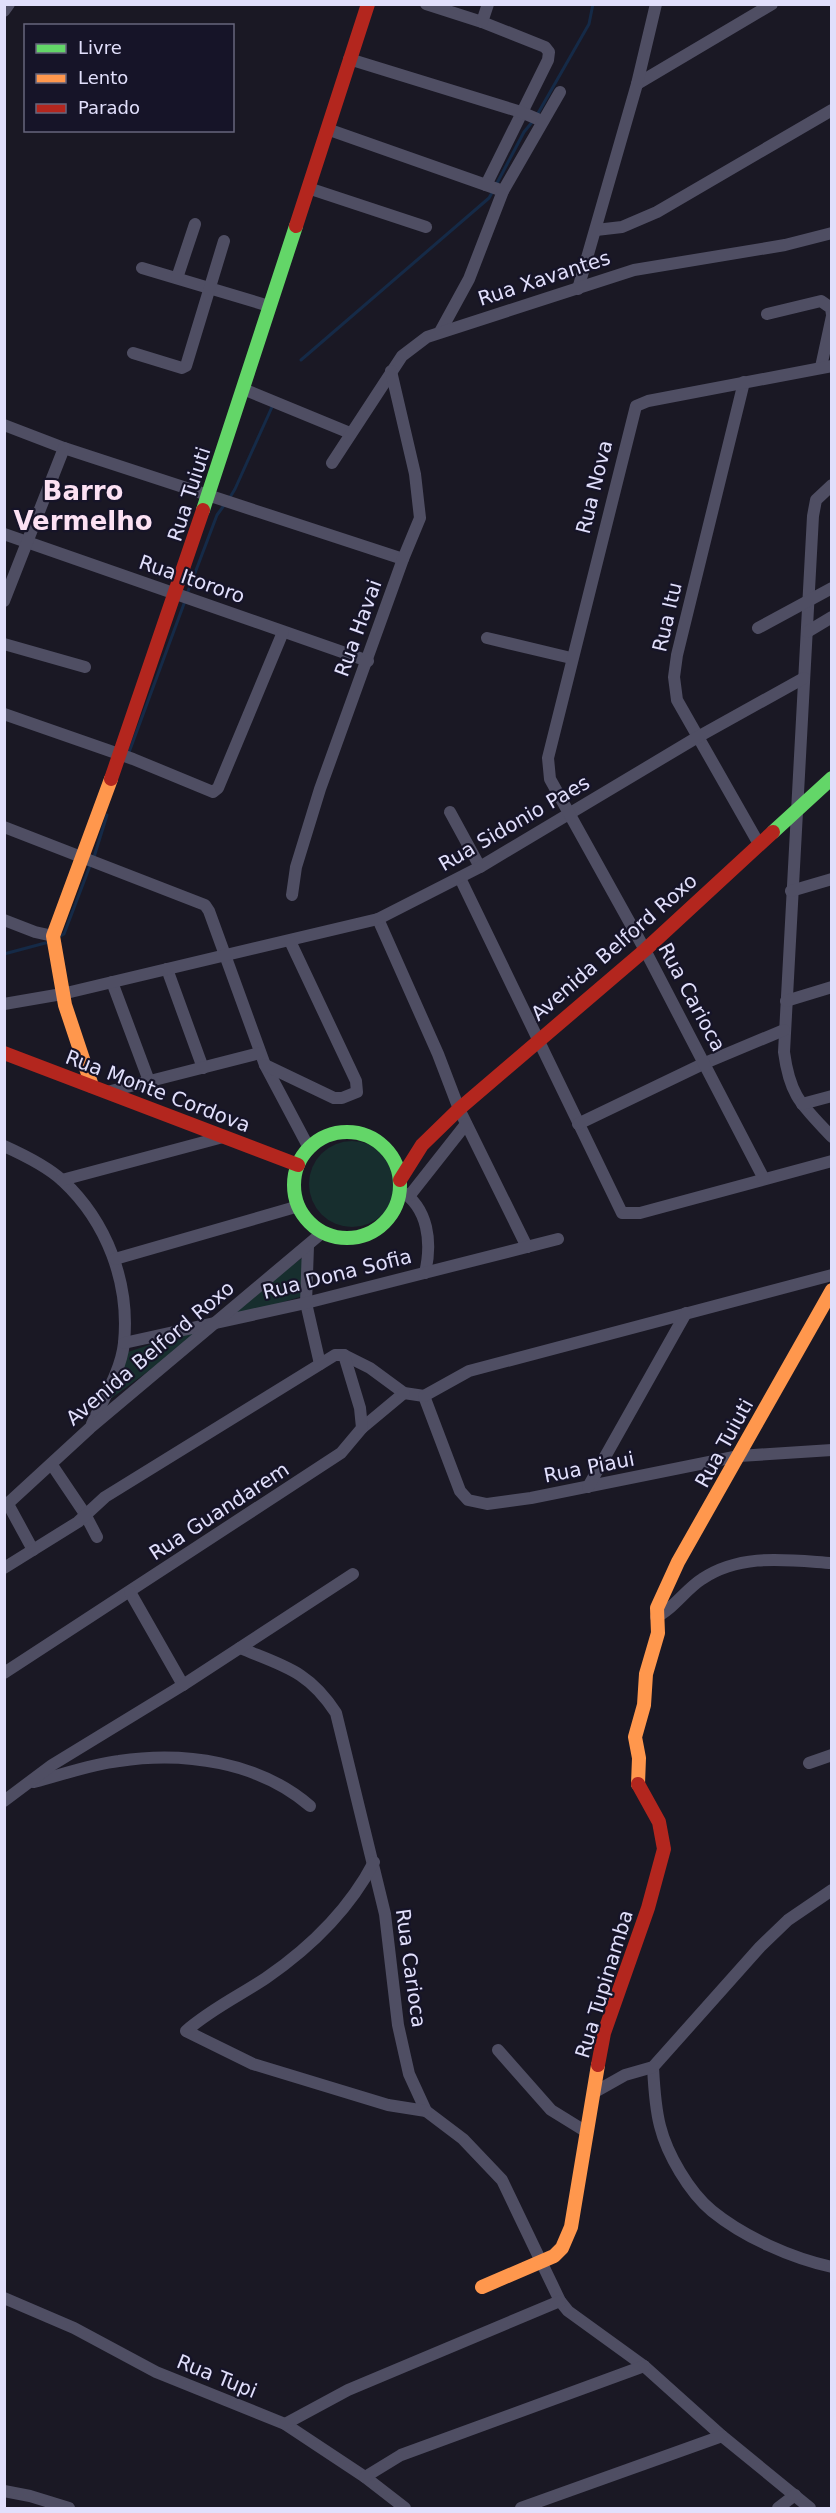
<svg xmlns="http://www.w3.org/2000/svg" width="836" height="2513" font-family="'DejaVu Sans',sans-serif">
  <rect width="100%" height="100%" fill="#1a1824"/>
  <g fill="#172e2e">
    <circle cx="352" cy="1184" r="43"/>
    <polygon points="302,1258 303,1296 214,1323 105,1403 128,1352 214,1323"/>
  </g>
  <g fill="none" stroke-linecap="round" stroke-linejoin="round">
    <g stroke="#152a47" stroke-width="3">
      <polyline points="537,115 589,24 593,4"/>
      <polyline points="496,185 524,132 533,121"/>
      <polyline points="301,360 489,198 493,191"/>
      <polyline points="229,499 235,489 272,407"/>
      <polyline points="187,594 217,515 225,504"/>
      <polyline points="128,755 185,601"/>
      <polyline points="94,857 107,815"/>
      <polyline points="60,936 64,934 91,863"/>
      <polyline points="4,954 49,942"/>
    </g>
    <g stroke="#4f4e63" stroke-width="12">
      <polyline points="426,4 482,22 545,47 549,52 548,60 486,185"/>
      <polyline points="4,11 9,4"/>
      <polyline points="482,22 488,4"/>
      <polyline points="349,59 521,112 542,121"/>
      <polyline points="637,84 772,4"/>
      <polyline points="327,129 503,191"/>
      <polyline points="308,188 426,227"/>
      <polyline points="596,230 622,227 657,212 832,110"/>
      <polyline points="142,268 269,306"/>
      <polyline points="177,278 195,224"/>
      <polyline points="578,289 637,84 656,4"/>
      <polyline points="767,314 821,301 831,308 832,315"/>
      <polyline points="440,332 469,279 503,191 560,92"/>
      <polyline points="133,353 182,368 186,366 224,241"/>
      <polyline points="821,367 832,316"/>
      <polyline points="744,382 677,655 674,677 677,700 759,844"/>
      <polyline points="243,389 350,433"/>
      <polyline points="4,425 64,448 403,559"/>
      <polyline points="332,463 402,356 427,337 634,270 785,245 832,233"/>
      <path d="M832,485l-16,15 -3,16 -29,536c6,45 18,53 48,85"/>
      <polyline points="4,534 176,594"/>
      <polyline points="179,595 368,661"/>
      <polyline points="4,601 64,448"/>
      <polyline points="758,628 832,588"/>
      <polyline points="807,632 832,617"/>
      <polyline points="487,638 571,658"/>
      <polyline points="4,644 85,667"/>
      <polyline points="4,714 133,759 213,792 218,788 283,632"/>
      <polyline points="450,812 480,867"/>
      <polyline points="4,827 205,905 209,911 265,1065 309,1148"/>
      <polyline points="460,878 622,1213 640,1213 832,1161"/>
      <polyline points="791,891 832,879"/>
      <polyline points="292,895 296,867 320,789 403,559 420,518 415,474 391,371"/>
      <polyline points="378,919 438,1054 459,1109 527,1247"/>
      <polyline points="4,920 35,932 53,936"/>
      <polyline points="167,969 203,1068"/>
      <polyline points="112,982 149,1081"/>
      <polyline points="786,1001 832,987"/>
      <polyline points="4,1004 62,994 378,919 480,867 696,738 804,678"/>
      <polyline points="265,1065 334,1098 342,1098 357,1092 356,1081 290,941"/>
      <polyline points="107,1092 260,1053"/>
      <polyline points="802,1104 832,1096"/>
      <polyline points="578,1124 705,1063 784,1030"/>
      <path d="M4,1146c20,9 43,20 59,35 44,41 67,102 61,162 -3,28 -21,56 -32,81"/>
      <polyline points="764,1179 645,950 550,779 548,758 636,406 648,401 832,366"/>
      <polyline points="62,1180 223,1137"/>
      <path d="M400,1190c29,18 32,53 25,83"/>
      <polyline points="410,1195 466,1124"/>
      <polyline points="308,1246 306,1303 320,1364"/>
      <polyline points="115,1259 299,1206"/>
      <polyline points="124,1343 306,1303 558,1239"/>
      <polyline points="344,1355 370,1368 404,1393 424,1396 460,1491 468,1500 487,1504 531,1498 739,1456 832,1450"/>
      <polyline points="424,1396 469,1371 832,1275"/>
      <polyline points="362,1428 404,1393"/>
      <polyline points="52,1465 85,1514 97,1537"/>
      <polyline points="588,1487 686,1313"/>
      <polyline points="8,1504 33,1550"/>
      <polyline points="4,1507 90,1428 323,1232"/>
      <polyline points="4,1568 78,1522 105,1497 335,1355 344,1355 360,1408 362,1428 341,1453 4,1673"/>
      <polyline points="130,1592 183,1685"/>
      <path d="M656,1617c15,-6 30,-28 46,-38 39,-26 84,-19 130,-16"/>
      <path d="M240,1648c44,18 69,23 96,65l49,201 13,111 11,49 17,37 37,28 39,41 58,121 8,10 76,55 78,70 88,72"/>
      <polyline points="809,1763 832,1755"/>
      <path d="M34,1782c28,-7 57,-18 85,-21 66,-10 140,1 191,45"/>
      <polyline points="4,1801 52,1765 183,1685 353,1574"/>
      <path d="M374,1862c-25,48 -63,85 -108,116 -27,18 -55,31 -80,53l67,33 135,41 38,6"/>
      <polyline points="498,2050 551,2110 585,2131"/>
      <path d="M653,2067c1,19 2,40 7,59 7,28 29,66 52,85 32,26 79,47 120,56"/>
      <polyline points="593,2093 625,2075 653,2067 760,1947 788,1920 832,1890"/>
      <polyline points="4,2298 74,2328 156,2372 285,2424 365,2477 405,2508"/>
      <polyline points="285,2424 348,2390 560,2301"/>
      <polyline points="365,2477 401,2455 644,2366"/>
      <polyline points="4,2491 30,2496 69,2508"/>
      <polyline points="521,2508 722,2436"/>
      <polyline points="778,2508 795,2495"/>
    </g>
    <g stroke="#63d668" stroke-width="14">
      <polyline points="203,510 296,226"/>
      <polyline points="773,832 832,778"/>
      <circle cx="347" cy="1185" r="53"/>
    </g>
    <g stroke="#ff974d" stroke-width="14">
      <polyline points="92,1086 65,1005 53,936 111,779"/>
      <polyline points="638,1784 639,1758 635,1737 644,1705 646,1674 658,1633 657,1608 678,1562 832,1290"/>
      <polyline points="482,2287 554,2256 562,2248 571,2227 598,2065"/>
    </g>
    <g stroke="#b3261e" stroke-width="14">
      <polyline points="296,226 368,4"/>
      <polyline points="111,779 203,510"/>
      <polyline points="4,1053 298,1165"/>
      <polyline points="400,1180 422,1145 459,1109 645,950 773,832"/>
      <polyline points="598,2065 604,2033 648,1908 664,1849 659,1822 638,1784"/>
    </g>
  </g>
  <g text-anchor="middle" stroke-width="4.5" stroke-linejoin="round" paint-order="stroke">
    <g font-size="20" fill="#e1dffb" stroke="#161428">
      <text transform="translate(544 278) rotate(-18)" y="7">Rua Xavantes</text>
      <text transform="translate(594 487) rotate(-76)" y="7">Rua Nova</text>
      <text transform="translate(189 494) rotate(-72)" y="7">Rua Tuiuti</text>
      <text transform="translate(192 579) rotate(19)" y="7">Rua Itororo</text>
      <text transform="translate(667 617) rotate(-77)" y="7">Rua Itu</text>
      <text transform="translate(358 628) rotate(-70)" y="7">Rua Havai</text>
      <text transform="translate(514 823) rotate(-30)" y="7">Rua Sidonio Paes</text>
      <text transform="translate(614 947) rotate(-41)" y="7">Avenida Belford Roxo</text>
      <text transform="translate(692 997) rotate(62)" y="7">Rua Carioca</text>
      <text transform="translate(158 1091) rotate(21)" y="7">Rua Monte Cordova</text>
      <text transform="translate(337 1274) rotate(-14)" y="7">Rua Dona Sofia</text>
      <text transform="translate(150 1353) rotate(-40)" y="7">Avenida Belford Roxo</text>
      <text transform="translate(724 1443) rotate(-61)" y="7">Rua Tuiuti</text>
      <text transform="translate(589 1467) rotate(-11)" y="7">Rua Piaui</text>
      <text transform="translate(219 1511) rotate(-33)" y="7">Rua Guandarem</text>
      <text transform="translate(411 1968) rotate(82)" y="7">Rua Carioca</text>
      <text transform="translate(604 1984) rotate(-73)" y="7">Rua Tupinamba</text>
      <text transform="translate(217 2376) rotate(22)" y="7">Rua Tupi</text>
    </g>
    <g font-size="26" font-weight="bold" fill="#fce1f3" stroke="#161428">
      <text x="83" y="500">Barro<tspan x="83" dy="30">Vermelho</tspan></text>
    </g>
  </g>
  <rect width="836" height="2513" fill="none" stroke="#e1dffb" stroke-width="12"/>
  <rect x="24" y="24" width="210" height="108" fill="#161428" stroke="#67657c" stroke-width="1.5"/>
  <rect x="36" y="44" width="30" height="9" fill="#63d668" stroke="#67657c" stroke-width="1.5"/>
  <text x="78" y="54" font-size="18" fill="#e1dffb">Livre</text>
  <rect x="36" y="74" width="30" height="9" fill="#ff974d" stroke="#67657c" stroke-width="1.5"/>
  <text x="78" y="84" font-size="18" fill="#e1dffb">Lento</text>
  <rect x="36" y="104" width="30" height="9" fill="#b3261e" stroke="#67657c" stroke-width="1.5"/>
  <text x="78" y="114" font-size="18" fill="#e1dffb">Parado</text>
</svg>
